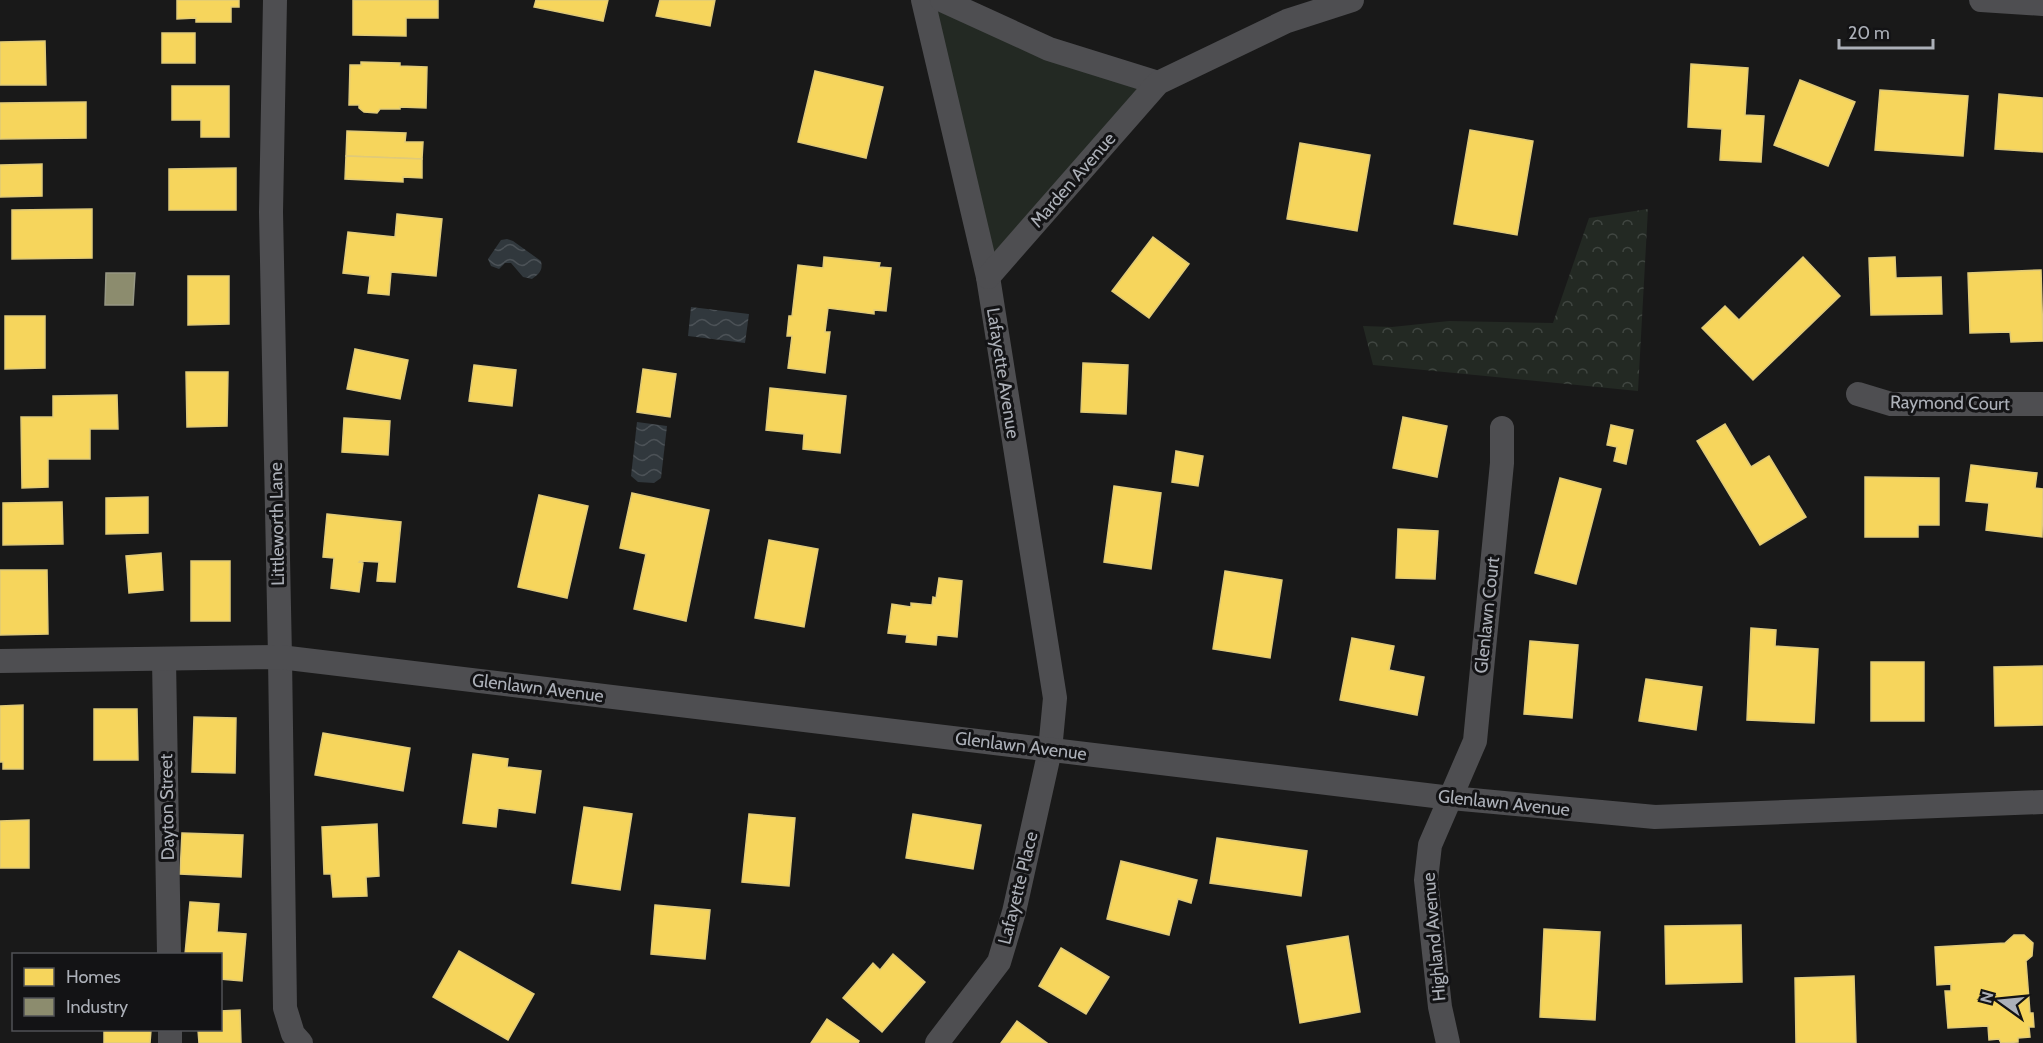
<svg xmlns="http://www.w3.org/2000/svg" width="2043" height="1043" font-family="Cabin,sans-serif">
  <defs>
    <pattern id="forest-crowns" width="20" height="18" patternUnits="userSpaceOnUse" patternTransform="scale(1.5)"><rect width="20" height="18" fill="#232923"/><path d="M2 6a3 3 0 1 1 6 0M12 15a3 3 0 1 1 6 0" fill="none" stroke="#404641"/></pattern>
    <pattern id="water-waves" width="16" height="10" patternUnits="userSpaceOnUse" patternTransform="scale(1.5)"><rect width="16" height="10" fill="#31383d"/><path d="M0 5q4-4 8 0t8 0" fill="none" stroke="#4c5257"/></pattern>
  </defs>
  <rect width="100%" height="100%" fill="#191919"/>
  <polygon fill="url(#forest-crowns)" points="1648,209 1638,391 1373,365 1363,326 1392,327 1449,321 1553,323 1589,218"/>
  <polygon fill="#232923" points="923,0 1158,83 988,277"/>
  <g fill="url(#water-waves)">
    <path d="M507,239l6,2 28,20c2,9 -1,12 -9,18l-9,-2 -12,-14h-6l-6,6 -8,-3 -3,-7 13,-19z"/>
    <polygon points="691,307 749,314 745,343 688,336"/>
    <polygon points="637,422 667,426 661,478 654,483 638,482 631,476"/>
  </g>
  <g fill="#f6d55c" stroke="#e0ca78" stroke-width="1.5">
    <polygon points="177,0 239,0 239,7 231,7 231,22 196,22 196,18 177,19"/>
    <polygon points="353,0 438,0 438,18 406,18 406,36 353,35"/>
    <polygon points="536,0 608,0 603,21 534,7"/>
    <polygon points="660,0 715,0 710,26 656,16"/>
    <rect x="162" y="33" width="33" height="30"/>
    <polygon points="45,41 46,85 0,85 0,42"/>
    <polygon points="361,62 400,63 400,66 427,67 426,108 400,107 400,109 380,109 377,113 364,112 359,108 359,105 349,105 350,65 361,65"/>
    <polygon points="1691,64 1748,68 1745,115 1764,116 1761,162 1720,160 1722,129 1688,127"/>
    <polygon points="815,71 883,87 866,158 798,142"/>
    <polygon points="1800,80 1855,102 1828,166 1774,145"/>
    <polygon points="172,86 229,86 229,137 201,137 201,120 172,120"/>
    <polygon points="1880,90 1968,96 1963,156 1875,150"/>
    <polygon points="1999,94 2043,98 2043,152 1995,149"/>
    <polygon points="86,102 86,138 0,139 0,103"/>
    <polygon points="1470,130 1533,141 1517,235 1454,224"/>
    <polygon points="347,131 406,133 405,142 423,142 422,159 346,156"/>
    <polygon points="1300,143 1370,155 1357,231 1287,219"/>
    <polygon points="346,156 422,159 422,178 403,177 403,182 345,179"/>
    <polygon points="42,164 42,196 0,197 0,165"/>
    <polygon points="236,168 236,210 169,210 169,169"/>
    <polygon points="92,209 92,258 12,259 12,210"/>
    <polygon points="397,214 442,219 436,276 391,272 389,295 368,293 370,276 343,273 348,232 395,237"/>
    <polygon points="1153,237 1189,264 1149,318 1112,291"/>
    <polygon points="824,257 880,263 879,267 891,268 886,311 874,310 874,314 828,308 825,332 830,332 825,373 788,368 792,336 787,336 789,316 792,316 798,265 823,268"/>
    <polygon points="1803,257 1840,296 1753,380 1702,328 1725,306 1739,320"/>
    <polygon points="1895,257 1896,278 1941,277 1942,314 1871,315 1869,258"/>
    <polygon points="2041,270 2043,341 2011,342 2010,332 1970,333 1968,273"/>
    <polygon points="188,276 229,276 229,324 188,325"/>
    <polygon points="5,316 45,316 45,368 5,369"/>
    <polygon points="355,349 408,360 400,399 347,389"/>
    <polygon points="1083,363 1128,365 1126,414 1081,412"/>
    <polygon points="474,365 516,370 512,406 469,401"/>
    <polygon points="643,369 676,374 670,417 637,412"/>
    <polygon points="186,372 228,372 227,426 187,427"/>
    <polygon points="770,388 846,396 840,453 803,449 804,434 766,430"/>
    <polygon points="117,395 118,429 90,429 90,459 48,459 48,487 22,488 21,417 53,417 53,396"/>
    <polygon points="1403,417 1447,426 1437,477 1393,468"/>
    <polygon points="344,418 390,421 388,455 342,452"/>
    <polygon points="1725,424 1751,467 1769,456 1806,517 1760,545 1697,441"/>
    <polygon points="1611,425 1633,430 1626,464 1614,461 1617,447 1607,445"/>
    <polygon points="1176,451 1203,456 1198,486 1172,482"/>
    <polygon points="1971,465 2037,473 2035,488 2043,489 2042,537 1986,530 1989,503 1966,501"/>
    <polygon points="1865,477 1939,478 1939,525 1918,525 1918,537 1865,537"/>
    <polygon points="1560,478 1601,489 1576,584 1535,573"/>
    <polygon points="1114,486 1161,493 1151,569 1104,562"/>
    <polygon points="632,493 709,510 686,621 634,609 646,554 620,548"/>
    <polygon points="539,495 588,506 567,598 518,587"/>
    <polygon points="148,497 148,533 106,534 106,498"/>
    <polygon points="62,502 63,544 3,545 3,503"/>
    <polygon points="327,514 401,522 395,582 377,581 379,562 360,561 359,562 363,563 359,592 331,588 334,558 323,557"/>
    <polygon points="1398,529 1438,531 1435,579 1396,578"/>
    <polygon points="769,540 818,549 804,627 755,618"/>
    <polygon points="161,553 163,590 129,593 126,556"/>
    <rect x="191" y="561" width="39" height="60"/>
    <polygon points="0,570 47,570 48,634 0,635"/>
    <polygon points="1225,571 1282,580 1270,658 1213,649"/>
    <polygon points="939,578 962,581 957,637 937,635 936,645 906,642 907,635 888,633 892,604 911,607 911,603 932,605 933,597 936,598"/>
    <polygon points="1751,628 1776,630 1775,646 1818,649 1814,723 1747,720"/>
    <polygon points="1352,638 1394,646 1389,670 1424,677 1417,715 1340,700"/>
    <polygon points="1530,641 1578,645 1572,718 1524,714"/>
    <rect x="1871" y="662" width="53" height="59"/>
    <polygon points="2043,666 2043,725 1995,726 1994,667"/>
    <polygon points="1646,679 1702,687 1696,730 1639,721"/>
    <polygon points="23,705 23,769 3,769 3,762 0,762 0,706"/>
    <polygon points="94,709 137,709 138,760 94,760"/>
    <polygon points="194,717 236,718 235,773 192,772"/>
    <polygon points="323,733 410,748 403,791 315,775"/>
    <polygon points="473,754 508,759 507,767 541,771 535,813 498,808 496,827 463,823"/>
    <polygon points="584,807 632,814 620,890 572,883"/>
    <polygon points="749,814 795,818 789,886 742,882"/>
    <polygon points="913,814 981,825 973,869 906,858"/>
    <polygon points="29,820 29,868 0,868 0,821"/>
    <polygon points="377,824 379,876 366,877 367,896 333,897 331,874 324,874 322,827"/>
    <polygon points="182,833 243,835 241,877 180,874"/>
    <polygon points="1217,838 1307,851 1301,896 1210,883"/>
    <polygon points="1121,861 1197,880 1191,903 1178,899 1169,935 1107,919"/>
    <polygon points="190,902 219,904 217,932 246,934 242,981 220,979 220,954 185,954"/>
    <polygon points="655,905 710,910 705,959 651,954"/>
    <polygon points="1741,925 1742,982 1666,984 1665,926"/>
    <polygon points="1544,929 1600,932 1595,1020 1540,1017"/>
    <polygon points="2014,935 2024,935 2033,943 2032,956 2026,961 2030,1013 2033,1013 2034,1027 2029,1027 2030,1037 2018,1038 2018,1042 2001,1043 1999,1039 1989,1040 1988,1026 1948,1028 1945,991 1951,991 1951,984 1937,985 1935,947 2005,943"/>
    <polygon points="1348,936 1360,1012 1300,1023 1287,946"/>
    <polygon points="1061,948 1109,977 1086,1014 1039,986"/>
    <polygon points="459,951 534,994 508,1040 433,997"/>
    <polygon points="893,954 925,982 882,1032 843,998 873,963 880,970"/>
    <polygon points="1854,976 1856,1043 1796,1043 1795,978"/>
    <polygon points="240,1010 241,1043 199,1043 198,1030 220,1030 220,1011"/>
    <polygon points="827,1019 859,1041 858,1043 811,1043"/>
    <polygon points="1017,1021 1047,1043 1001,1043"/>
    <polygon points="104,1030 151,1030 150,1043 104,1043"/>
  </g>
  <polygon fill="#8c8c6e" stroke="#969784" stroke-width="1.5" points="106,273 135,273 133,305 105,305"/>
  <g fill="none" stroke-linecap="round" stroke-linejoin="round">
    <g stroke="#4e4e51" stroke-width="24">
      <polyline points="275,0 271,212 280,657 285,1008 293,1034 301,1043"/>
      <polyline points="923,0 988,277 1055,698 1050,750 1014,912 999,962 937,1043"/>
      <polyline points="942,0 1049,49 1158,83"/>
      <polyline points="1981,0 2043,4"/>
      <polyline points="988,277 1158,83 1287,21 1352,0"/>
      <polyline points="1858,394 1891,404 2043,404"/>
      <polyline points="164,659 169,954"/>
      <polyline points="0,661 280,657 1451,798 1655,817 2043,802"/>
      <polyline points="170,1043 170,1030"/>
      <polyline points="1448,1043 1440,1007 1426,880 1430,845 1475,741 1502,463 1502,428"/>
    </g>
  </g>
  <g text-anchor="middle" stroke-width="6" stroke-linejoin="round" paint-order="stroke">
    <g font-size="18" fill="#acb0b8" stroke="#131315">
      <text transform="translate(1073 180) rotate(-49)" y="6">Marden Avenue</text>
      <text transform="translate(1003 373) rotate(81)" y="6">Lafayette Avenue</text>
      <text transform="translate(1950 403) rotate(1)" y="6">Raymond Court</text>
      <text transform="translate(277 524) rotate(-91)" y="6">Littleworth Lane</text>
      <text transform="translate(1487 615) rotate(-84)" y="6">Glenlawn Court</text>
      <text transform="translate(538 688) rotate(7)" y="6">Glenlawn Avenue</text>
      <text transform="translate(1021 746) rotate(7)" y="6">Glenlawn Avenue</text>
      <text transform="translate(1504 803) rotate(6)" y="6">Glenlawn Avenue</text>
      <text transform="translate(167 807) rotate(-91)" y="6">Dayton Street</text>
      <text transform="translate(1018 888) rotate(-76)" y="6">Lafayette Place</text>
      <text transform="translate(1434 937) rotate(-95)" y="6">Highland Avenue</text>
    </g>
  </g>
  <rect x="12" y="953" width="210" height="78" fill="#131315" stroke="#505256" stroke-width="1.5"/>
  <rect x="24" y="968" width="30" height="18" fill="#f6d55c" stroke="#505256" stroke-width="1.5"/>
  <text x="66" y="983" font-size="18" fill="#acb0b8">Homes</text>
  <rect x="24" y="998" width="30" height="18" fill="#8c8c6e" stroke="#505256" stroke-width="1.5"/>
  <text x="66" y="1013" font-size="18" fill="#acb0b8">Industry</text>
  <g transform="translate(2001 1001) rotate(285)" stroke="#131315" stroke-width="4.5" paint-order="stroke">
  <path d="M0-4.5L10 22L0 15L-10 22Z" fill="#acb0b8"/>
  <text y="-9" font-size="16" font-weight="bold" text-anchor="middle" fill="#acb0b8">N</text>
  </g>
  <path d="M1839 39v9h94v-9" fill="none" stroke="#acb0b8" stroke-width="3"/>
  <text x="1848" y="39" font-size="18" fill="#acb0b8" stroke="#131315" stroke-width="4.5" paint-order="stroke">20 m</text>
</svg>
